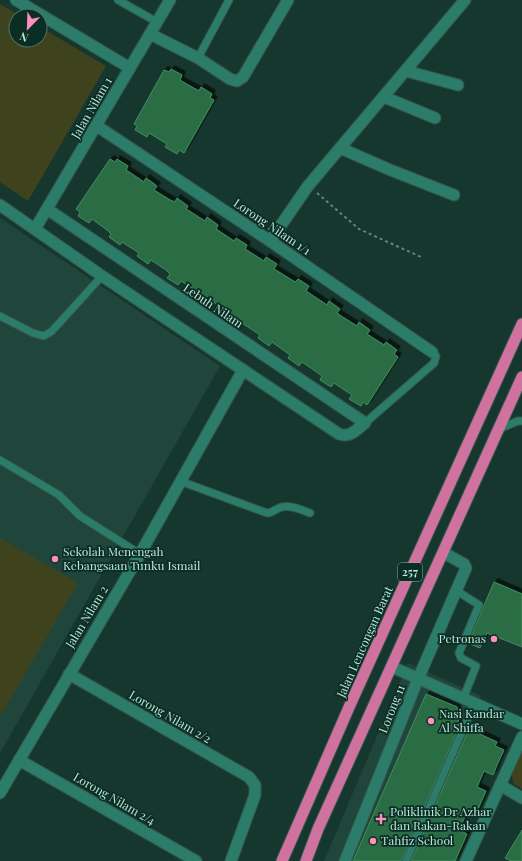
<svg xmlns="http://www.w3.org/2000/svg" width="522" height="861" font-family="'Playfair Display',serif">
  <defs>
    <filter id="shadow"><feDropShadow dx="3.5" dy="-3.5" stdDeviation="0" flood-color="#0009"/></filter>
  </defs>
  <rect width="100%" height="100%" fill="#16372e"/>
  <g fill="#20453b">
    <polygon points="0,218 220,366 0,753"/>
    <polygon points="408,663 481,696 411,861 324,861"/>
  </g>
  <g fill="#3f431d">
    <polygon points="0,4 20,16 16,16 16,40 40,40 40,27 106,66 28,201 0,182"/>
    <polygon points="0,538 78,583 0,717"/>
    <polygon points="522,752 522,789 514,784 511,773"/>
  </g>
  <g fill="#2b6d45" stroke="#428d5e" filter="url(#shadow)">
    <polygon points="171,69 182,75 180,80 183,82 199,91 201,87 212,94 210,98 214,100 184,153 179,150 177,154 165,147 167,144 149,133 147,137 135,130 137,126 134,124 164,70 169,72"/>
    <polygon points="110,159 115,162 117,159 128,166 126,170 144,182 146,178 157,186 154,190 170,200 175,202 177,198 188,206 186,209 205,221 207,217 218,225 216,229 234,241 236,238 247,245 245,249 264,261 266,257 277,264 274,269 295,282 298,279 309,286 306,291 327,305 329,301 340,309 337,313 341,316 357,326 359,322 370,330 367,334 384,345 386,342 397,350 394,354 398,357 367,405 363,402 361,406 349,399 352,395 334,383 331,387 320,380 322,376 318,373 302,362 299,366 288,358 290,355 279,347 272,342 269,346 258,338 260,335 242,323 239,326 228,319 230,315 226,312 227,311 212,301 209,305 198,298 201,294 181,281 178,285 167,278 170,274 166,270 151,260 148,264 137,256 139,253 122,242 120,245 109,237 111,234 107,230 92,219 89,223 78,216 80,212 76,209"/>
    <polygon points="494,582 522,594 522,647 487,633 480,648 468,643"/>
    <polygon points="426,694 457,707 459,727 401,861 353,861"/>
    <polygon points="468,731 472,733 473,731 497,742 495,746 504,750 497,765 493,775 484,771 477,787 486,791 475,816 467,812 459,830 467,834 455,861 411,861"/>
    <polygon points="522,830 522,861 511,861 505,858"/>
  </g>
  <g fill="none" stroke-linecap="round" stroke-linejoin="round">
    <defs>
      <g id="service">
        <polyline points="118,0 157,22"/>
        <polyline points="198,58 229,0"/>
        <polyline points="0,316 33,333 44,336 52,331 102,276"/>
        <polyline points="365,423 434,363 436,356 432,352"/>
        <polyline points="499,429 518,421 522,421"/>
        <polyline points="0,460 59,495 80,516 140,554"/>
        <path d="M180,481l87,32c6,0 9,-5 15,-6 9,-2 20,3 28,6"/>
        <polyline points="457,591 479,605 459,653 461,658 476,666 463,699"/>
        <polyline points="406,861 474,704"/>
      </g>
      <g id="minor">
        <polyline points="16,0 130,68"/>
        <polyline points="150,34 198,58 230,79 237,81 243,77 288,0"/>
        <polyline points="406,71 458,85"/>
        <polyline points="384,97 435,118"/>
        <polyline points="97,126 270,241 432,352"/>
        <polyline points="340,148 388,169 454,195"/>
        <path d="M0,205l102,71 237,158c11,4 17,-4 26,-11l-318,-214"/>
        <polyline points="35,229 170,0"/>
        <polyline points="270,241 308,186 465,0"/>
        <polyline points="392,667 522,724"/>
        <polyline points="69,674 249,777 255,785 255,795 231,861"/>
        <polyline points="19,760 196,861"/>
        <polyline points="500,785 522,798"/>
        <polyline points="0,793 140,554 243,370"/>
        <polyline points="345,861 418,679 466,568 464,564 444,553"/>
        <polyline points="466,861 522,737"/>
      </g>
      <g id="trunk">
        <polyline points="282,861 350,705 522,324"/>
        <polyline points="306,861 318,829 522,377"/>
      </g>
    </defs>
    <use href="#service" stroke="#34564c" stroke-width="9"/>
    <use href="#minor" stroke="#34564c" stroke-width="13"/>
    <use href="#trunk" stroke="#34564c" stroke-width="13"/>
    <polyline stroke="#5f867b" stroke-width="2" stroke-dasharray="3 3" stroke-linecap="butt" points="317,193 359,229 421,257"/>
    <use href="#service" stroke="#2b7c69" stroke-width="7"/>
    <use href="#minor" stroke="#2b7c69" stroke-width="11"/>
    <use href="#trunk" stroke="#d072a0" stroke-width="11"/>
  </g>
  <g fill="#fe8ebe" stroke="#0b2d24" stroke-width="1.5">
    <circle cx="55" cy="559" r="4"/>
    <circle cx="494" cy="639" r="4"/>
    <circle cx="431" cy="721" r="4"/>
    <path d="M379 813h4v4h4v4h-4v4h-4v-4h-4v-4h4z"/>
    <circle cx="373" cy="841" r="4"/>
  </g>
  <g text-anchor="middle" stroke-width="3.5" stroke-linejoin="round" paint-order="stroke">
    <rect fill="#0b2d24" stroke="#84aea2" stroke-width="1" x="398" y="563" width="24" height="18" rx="3"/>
    <g font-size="11" font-weight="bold" fill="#b8e6d8">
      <text x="410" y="576">257</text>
    </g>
    <g font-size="12" fill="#b8e6d8" stroke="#0b2d24">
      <text transform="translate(92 108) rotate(-60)" y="4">Jalan Nilam 1</text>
      <text transform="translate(272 227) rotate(34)" y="4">Lorong Nilam 1/1</text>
      <text transform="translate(213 306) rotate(34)" y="4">Lebuh Nilam</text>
      <text transform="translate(87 617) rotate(-59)" y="4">Jalan Nilam 2</text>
      <text transform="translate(365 642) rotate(-66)" y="4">Jalan Lencongan Barat</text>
      <text transform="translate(392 709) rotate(-68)" y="4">Lorong 11</text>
      <text transform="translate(170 717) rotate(30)" y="4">Lorong Nilam 2/2</text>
      <text transform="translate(114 799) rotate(30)" y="4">Lorong Nilam 2/4</text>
    </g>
    <g font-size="12" fill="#b8e6d8" stroke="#0b2d24" text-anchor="start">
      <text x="63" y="556">Sekolah Menengah<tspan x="63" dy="14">Kebangsaan Tunku Ismail</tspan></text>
      <text x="486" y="643" text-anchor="end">Petronas</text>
      <text x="439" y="718">Nasi Kandar<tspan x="439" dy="14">Al Shiffa</tspan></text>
      <text x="390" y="816">Poliklinik Dr Azhar<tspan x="390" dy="14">dan Rakan-Rakan</tspan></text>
      <text x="381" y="845">Tahfiz School</text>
    </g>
  </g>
  <g transform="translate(28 28) rotate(203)"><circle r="19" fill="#0b2d24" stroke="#50776c"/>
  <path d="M0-3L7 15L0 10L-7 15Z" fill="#fe8ebe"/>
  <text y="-6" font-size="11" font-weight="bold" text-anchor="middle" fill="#b8e6d8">N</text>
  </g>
</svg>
